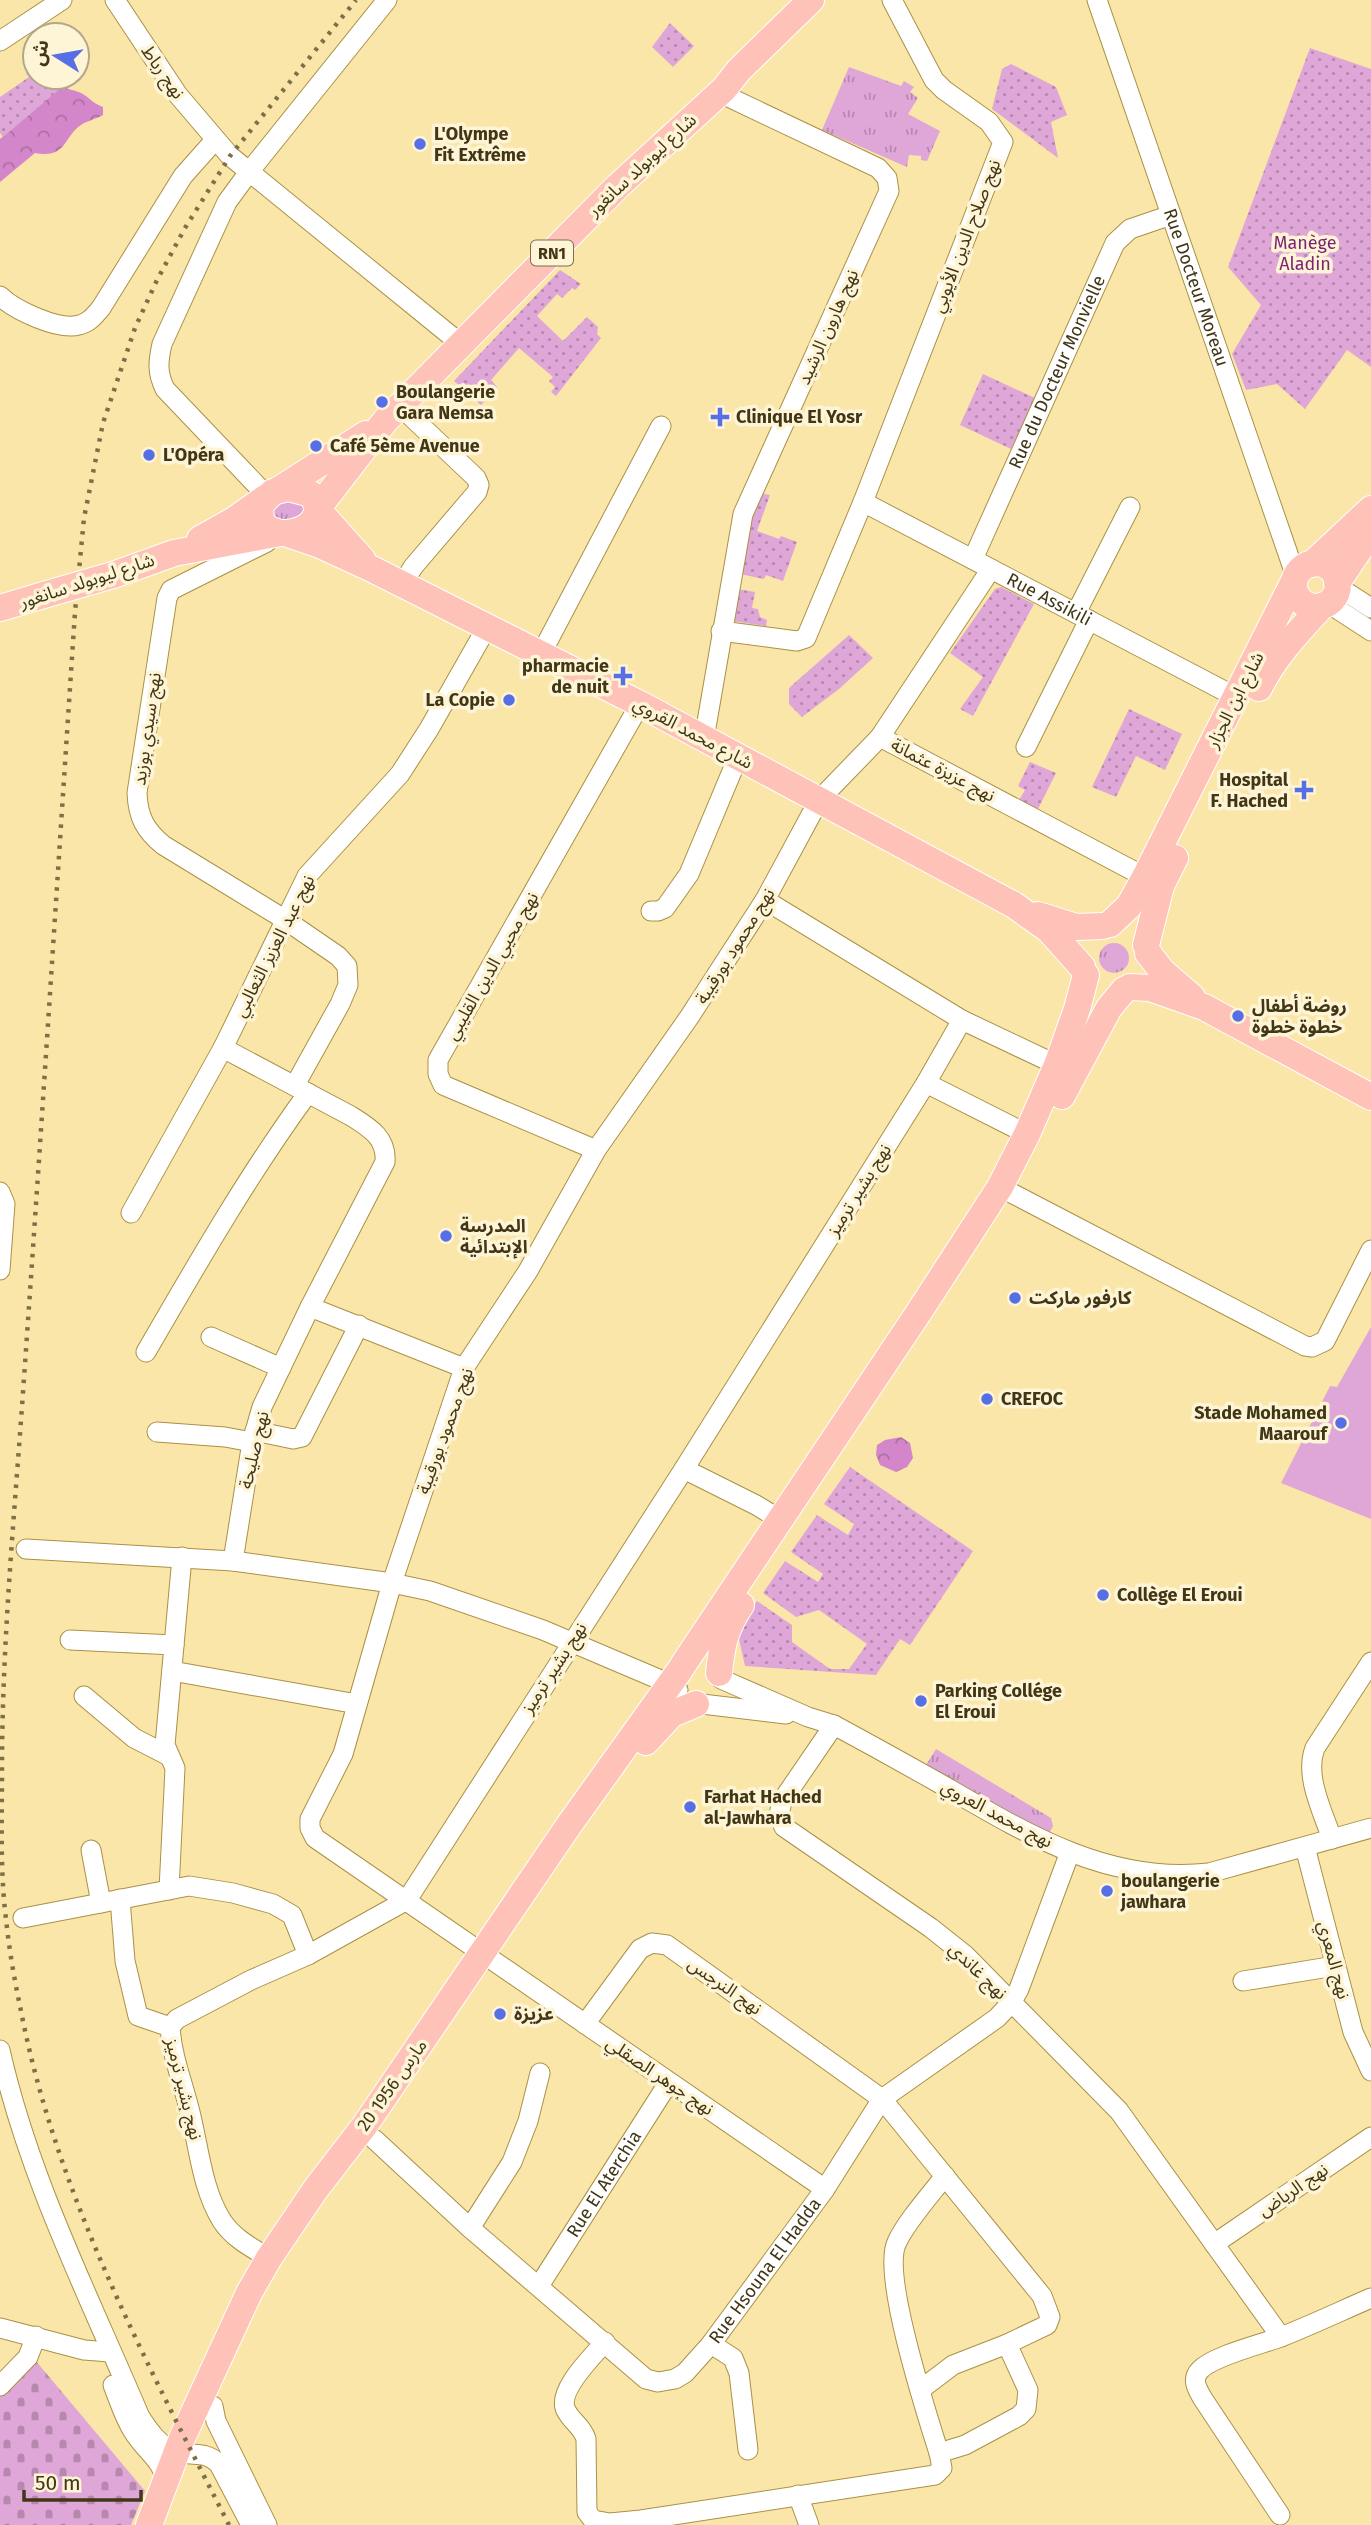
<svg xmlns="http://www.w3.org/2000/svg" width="1371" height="2525" font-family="'Fira Sans','Noto Sans Arabic',sans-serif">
  <defs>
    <pattern id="grass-tufts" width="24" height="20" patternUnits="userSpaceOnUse" patternTransform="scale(1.75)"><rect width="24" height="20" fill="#dfa6d8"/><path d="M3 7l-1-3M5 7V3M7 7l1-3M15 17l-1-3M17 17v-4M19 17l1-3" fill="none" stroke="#b688ae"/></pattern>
    <pattern id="forest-crowns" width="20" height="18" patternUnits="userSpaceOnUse" patternTransform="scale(1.75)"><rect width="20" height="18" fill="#d387ca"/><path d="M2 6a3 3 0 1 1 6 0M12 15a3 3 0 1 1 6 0" fill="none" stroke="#ad6fa3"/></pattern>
    <pattern id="cemetery-stones" width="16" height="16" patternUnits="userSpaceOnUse" patternTransform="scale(1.75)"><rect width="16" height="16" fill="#dfa6d8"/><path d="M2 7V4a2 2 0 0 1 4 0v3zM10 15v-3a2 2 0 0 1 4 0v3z" fill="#b688ae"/></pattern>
    <pattern id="park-dots" width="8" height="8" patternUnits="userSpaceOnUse" patternTransform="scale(1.75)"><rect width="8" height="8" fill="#dfa6d8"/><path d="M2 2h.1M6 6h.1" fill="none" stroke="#b688ae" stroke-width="1.8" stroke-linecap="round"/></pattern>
  </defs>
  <rect width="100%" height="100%" fill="#fbe6a9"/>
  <g fill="url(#grass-tufts)">
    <polygon points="849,67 901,86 904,81 914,87 910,92 918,98 908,114 940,131 927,161 921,160 921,156 909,155 907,167 822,130"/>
    <polygon points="288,499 305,504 304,516 290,523 274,519 273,507"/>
    <circle cx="1114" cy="958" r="15"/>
    <polygon points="936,1749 1051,1818 1053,1826 1049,1834 926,1765"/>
  </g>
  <g fill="url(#forest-crowns)">
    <path d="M62,86c7,4 13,4 19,7 9,5 10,9 22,14v8c-7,4 -16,6 -22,10 -18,12 -14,34 -46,28l-35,29v-43z"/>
    <polygon points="901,1437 910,1443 913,1458 907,1467 896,1472 880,1465 876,1455 877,1445 885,1440"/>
  </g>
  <polygon fill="url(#cemetery-stones)" points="35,2360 145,2491 131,2525 0,2525 0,2395"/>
  <g fill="url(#park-dots)">
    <polygon points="670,23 694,46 673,67 652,47"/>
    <polygon points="1310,48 1371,69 1371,367 1347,350 1305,409 1277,384 1246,390 1232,354 1261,305 1228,267"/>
    <polygon points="1011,64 1056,87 1067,115 1051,122 1058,158 992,109 1002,69"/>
    <polygon points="35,66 35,77 74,77 3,137 0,133 0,97 29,77 26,73"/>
    <polygon points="560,270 581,284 575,290 572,288 562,298 557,294 537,316 563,341 587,317 598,327 597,334 601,338 556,396 551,392 555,387 549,381 553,377 519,348 491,380 497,387 481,405 454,381"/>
    <polygon points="983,374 1035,398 1011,449 960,425"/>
    <polygon points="760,493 770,495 757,531 779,539 781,536 797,542 783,581 766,575 764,579 740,574 749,515"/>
    <polygon points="1001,587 1034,604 973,716 960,709 983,677 950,653 995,589"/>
    <polygon points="737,589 755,592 752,608 758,609 760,617 767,620 766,626 732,621"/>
    <polygon points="849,635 873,658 839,689 802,717 789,704 789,688"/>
    <polygon points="1129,709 1182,734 1165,770 1136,756 1116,797 1092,787"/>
    <polygon points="1030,762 1056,773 1037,811 1018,802 1025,790 1018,786"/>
    <polygon points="850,1467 973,1551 910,1645 900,1639 876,1675 745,1666 737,1630 757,1601 792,1625 792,1642 830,1669 849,1669 867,1644 819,1610 796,1617 763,1593 785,1561 818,1582 823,1574 791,1552 817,1515 848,1535 854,1524 824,1504"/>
  </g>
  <polygon fill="#dfa6d8" points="1371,1327 1371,1519 1281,1483 1330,1386 1337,1387"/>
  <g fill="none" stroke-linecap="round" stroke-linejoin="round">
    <defs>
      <g id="minor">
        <polyline points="115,0 178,95 230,156 461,344"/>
        <path id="s1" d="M1097,0l199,577"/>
        <polyline points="0,41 62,0"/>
        <path d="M0,296c14,14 59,35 79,29 10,-2 15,-9 22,-17l82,-132 32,-36"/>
        <polyline points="400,406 476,478 479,485 477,492 413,567 402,585"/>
        <path d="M267,496l-102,-107c-8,-16 -7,-27 -3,-45l65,-142 22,-30 138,-172"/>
        <path id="s2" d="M863,502l373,195"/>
        <path d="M267,542l-96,48 -4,8 -30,195c1,24 8,37 26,52l121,74 54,37 9,10 1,19 -8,19 -45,81"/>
        <path id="s3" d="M973,559l142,-316 15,-14 41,-14"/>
        <polyline points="991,569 880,737 1145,877"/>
        <polyline points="1337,586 1371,608"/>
        <polyline points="1328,603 1371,631"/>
        <polyline points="1076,613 1130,507"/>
        <polyline points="721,631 797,641 806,638 863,502 1003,142 989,122 944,90 934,80 892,0"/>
        <polyline points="541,654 661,426"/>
        <polyline points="704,739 743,514 889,191 887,178 878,168 720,93"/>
        <polyline points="1026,747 1089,620"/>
        <polyline points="765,900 962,1020 1057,1065"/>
        <polyline points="651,911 658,911 665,908 689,874 738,757"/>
        <path d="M223,1048l128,68c19,12 36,22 34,46l-75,145 154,61"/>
        <polyline points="926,1083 962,1020"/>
        <polyline points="596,1150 443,1085 438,1074 438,1060 640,704"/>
        <polyline points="1000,1187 1305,1346 1312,1347 1325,1341 1371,1250"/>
        <polyline points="0,1192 5,1204 0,1270"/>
        <polyline points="131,1213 223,1048 307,876 400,774 429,729 487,627"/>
        <polyline points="211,1337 281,1368"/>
        <path d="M146,1352c51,-88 102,-177 162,-259"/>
        <polyline points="255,1431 293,1439 302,1437 359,1325"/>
        <polyline points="157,1432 225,1437 252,1442"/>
        <polyline points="684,1469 756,1505 779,1519"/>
        <polyline points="26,1549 233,1561 392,1583 430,1591 543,1630 670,1684 678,1690"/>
        <polyline points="233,1561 252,1442 262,1407 310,1307"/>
        <polyline points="70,1640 174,1645"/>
        <polyline points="172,1671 357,1704"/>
        <path d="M721,1679l87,38 26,8c37,20 75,41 112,62 82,48 164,97 263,86l162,-45"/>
        <polyline points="84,1696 134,1738 169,1756"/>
        <polyline points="702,1704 786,1714"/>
        <polyline points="834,1725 782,1801 779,1815 784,1827 931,1928 965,1955 1119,2111 1281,2337"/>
        <path d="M1332,1839c-9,-27 -28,-63 -17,-91l56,-86"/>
        <polyline points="1305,1847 1353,2032 1371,2071"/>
        <polyline points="91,1850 101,1903"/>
        <polyline points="169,1890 175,1768 165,1745 182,1557"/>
        <polyline points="120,1899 125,1961 138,2016 170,2027"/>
        <polyline points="23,1918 189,1886 233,1893 273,1904 292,1915 308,1955"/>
        <polyline points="1243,1981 1335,1966"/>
        <path d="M585,2024l55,-75 12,-6 15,2 215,154 160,197 8,21 -3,8 -40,19 21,46 -2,19 -7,7 -54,29 -26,8 3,15 -7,7 -294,45 -31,3 -17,-3 -6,-8 -1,-73c-4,-13 -13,-16 -19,-27 -13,-19 26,-56 38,-70"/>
        <path d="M0,2050c29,129 89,246 140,367 9,14 20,30 37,35 17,5 28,-2 42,12l32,61"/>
        <path id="s4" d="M374,2139l96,89 176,151 12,3 17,-3 10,-6 26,-29 114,-155 57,-90 115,-81 14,-15 8,-14 51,-137"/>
        <polyline points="825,2189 315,1838 310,1828 310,1819 343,1754 392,1583 464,1368 528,1271 596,1150 690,1016 765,900 819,800 880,737"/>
        <polyline points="470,2228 512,2162 528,2121 540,2073"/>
        <polyline points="1214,2244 1371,2137"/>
        <path d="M269,2258c-17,-10 -36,-20 -47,-37 -20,-32 -23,-73 -32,-109 -7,-29 -18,-55 -20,-85l7,-8 74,-39 57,-25 99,-55 277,-431 242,-386 101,51"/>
        <path id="s5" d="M539,2286l130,-204"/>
        <polyline points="0,2328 84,2350 110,2352"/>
        <polyline points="711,2344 733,2358 739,2373 748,2450"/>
        <path d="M113,2385c6,15 11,32 20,46 10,18 30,29 33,50"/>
        <polyline points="0,2386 28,2357 36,2336"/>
        <polyline points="920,2390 953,2365 1007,2344"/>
        <polyline points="213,2406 216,2421 267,2525"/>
        <path d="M939,2453c-12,-38 -58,-180 -42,-211 9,-20 34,-48 48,-66"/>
        <polyline points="798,2495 809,2525"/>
        <path d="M1280,2515l-77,-116c-6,-10 -12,-20 -3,-29 13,-14 62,-26 81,-33 30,-12 60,-26 90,-39"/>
      </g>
      <g id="major">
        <path d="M288,488l23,6c24,31 -32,54 -50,27l-1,-16 13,-13z"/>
        <polyline points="280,489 366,434"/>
        <polyline points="318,508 385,421 618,186 724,89 739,70 811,0"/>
        <polyline points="318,510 362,559"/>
        <polyline points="285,533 320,545 370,568 640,704 1014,905 1049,930 1082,967"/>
        <polyline points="200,539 234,520 265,498"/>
        <circle cx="1316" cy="585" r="22"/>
        <polyline points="1312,564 1371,509"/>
        <polyline points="113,575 174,553 280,533"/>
        <polyline points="1337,583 1371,532"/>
        <polyline points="0,608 47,594"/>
        <path d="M1259,688c16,-32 39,-56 63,-82"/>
        <polyline points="1038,915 1076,927 1103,926"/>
        <polyline points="1110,924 1129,906 1145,877 1294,581"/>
        <polyline points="1146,945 1161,886 1175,858"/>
        <polyline points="1148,953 1162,971 1192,997"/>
        <polyline points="1130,987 1150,988 1204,1007 1371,1097"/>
        <polyline points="1062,1096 1109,1008 1124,990"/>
        <polyline points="683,1665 919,1312 1000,1187 1027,1134 1057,1065 1077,1009 1086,975"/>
        <path d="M719,1673c3,-29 6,-44 22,-68"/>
        <polyline points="646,1742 672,1714 696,1704"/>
        <polyline points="149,2525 182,2438 249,2293 269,2258 315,2190 365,2125 569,1825 680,1670"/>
      </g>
    </defs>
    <use href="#minor" stroke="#aa9145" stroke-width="21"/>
    <use href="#major" stroke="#fff" stroke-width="28"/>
    <use href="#minor" stroke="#fff" stroke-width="19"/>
    <use href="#major" stroke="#fec2b8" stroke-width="26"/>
    <path stroke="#7e7046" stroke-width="4.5" stroke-dasharray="3.5 7" stroke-linecap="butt" d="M229,2525c-84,-165 -174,-334 -209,-519 -6,-28 -11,-58 -14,-87 -6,-48 -4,-99 -4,-148 0,-131 13,-261 22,-393 18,-255 34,-510 51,-766l9,-94 19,-95 32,-95 22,-48 28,-52 45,-72 126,-156"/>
    <defs>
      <polyline id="major-bridge" points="47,594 113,575"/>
    </defs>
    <use href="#major-bridge" stroke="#fff" stroke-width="28" stroke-linecap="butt"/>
    <use href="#major-bridge" stroke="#fec2b8" stroke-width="26"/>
  </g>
  <g fill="#576fe5" stroke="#fef4d6" stroke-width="2.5">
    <circle cx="420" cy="144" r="7"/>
    <circle cx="382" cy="402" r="7"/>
    <path d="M716.5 406.5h7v7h7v7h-7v7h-7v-7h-7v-7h7z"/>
    <circle cx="316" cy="446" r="7"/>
    <circle cx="149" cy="455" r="7"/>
    <path d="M619.5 665.5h7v7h7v7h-7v7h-7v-7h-7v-7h7z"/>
    <circle cx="509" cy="700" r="7"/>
    <path d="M1300.5 779.5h7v7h7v7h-7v7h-7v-7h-7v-7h7z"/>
    <circle cx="1238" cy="1016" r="7"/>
    <circle cx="446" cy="1236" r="7"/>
    <circle cx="1015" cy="1298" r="7"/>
    <circle cx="987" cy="1399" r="7"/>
    <circle cx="1341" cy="1423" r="7"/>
    <circle cx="1103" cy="1595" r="7"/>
    <circle cx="921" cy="1701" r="7"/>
    <circle cx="690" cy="1807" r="7"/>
    <circle cx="1107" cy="1891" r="7"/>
    <circle cx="500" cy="2014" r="7"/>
  </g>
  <g text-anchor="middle" stroke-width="7" stroke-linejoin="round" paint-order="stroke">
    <rect fill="#fef4d6" stroke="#7a6f50" stroke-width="2" x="531" y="240.5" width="42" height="25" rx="5"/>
    <g font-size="16" font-weight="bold" fill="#413616">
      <text x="552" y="259">RN1</text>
    </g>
    <g font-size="18" fill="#413616" stroke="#fef4d6">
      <text transform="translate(163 72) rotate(55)" y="6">نهج رباط</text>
      <text transform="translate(642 165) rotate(-43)" y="6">شارع ليوبولد سانغور</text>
      <text transform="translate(966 236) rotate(-69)" y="6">نهج صلاح الدين الأيوبي</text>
      <text dy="6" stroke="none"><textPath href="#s1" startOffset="304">Rue Docteur Moreau</textPath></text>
      <text transform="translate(828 327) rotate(-66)" y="6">نهج هارون الرشيد</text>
      <text dy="6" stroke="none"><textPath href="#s3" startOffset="205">Rue du Docteur Monvielle</textPath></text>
      <text transform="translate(87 581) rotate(-18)" y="6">شارع ليوبولد سانغور</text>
      <text dy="6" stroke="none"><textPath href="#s2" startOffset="210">Rue Assikili</textPath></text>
      <text transform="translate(1235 700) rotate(-63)" y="6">شارع ابن الجزار</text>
      <text transform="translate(147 729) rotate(-82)" y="6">نهج سيدي بوزيد</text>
      <text transform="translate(693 733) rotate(28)" y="6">شارع محمد القروي</text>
      <text transform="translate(943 770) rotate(28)" y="6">نهج عزيزة عثمانة</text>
      <text transform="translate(274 946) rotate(-63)" y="6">نهج عبد العزيز الثعالبي</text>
      <text transform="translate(735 946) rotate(-58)" y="6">نهج محمود بورقيبة</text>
      <text transform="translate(492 966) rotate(-60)" y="6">نهج محيي الدين القليبي</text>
      <text transform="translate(859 1190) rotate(-58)" y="6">نهج بشير ترميز</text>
      <text transform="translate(445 1431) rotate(-70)" y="6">نهج محمود بورقيبة</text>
      <text transform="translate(254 1450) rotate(-77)" y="6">نهج صليحة</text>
      <text transform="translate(554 1668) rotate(-57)" y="6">نهج بشير ترميز</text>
      <text transform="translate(997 1814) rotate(28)" y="6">نهج محمد العروي</text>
      <text transform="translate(1334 1960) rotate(75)" y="6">نهج المعري</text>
      <text transform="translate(978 1971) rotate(44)" y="6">نهج غاندي</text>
      <text transform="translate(725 1986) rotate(35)" y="6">نهج النرجس</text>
      <text transform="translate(660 2076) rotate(34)" y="6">نهج جوهر الصقلي</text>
      <text transform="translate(392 2085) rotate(-55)" y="6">20 مارس 1956</text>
      <text transform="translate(184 2089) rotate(76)" y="6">نهج بشير ترميز</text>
      <text dy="6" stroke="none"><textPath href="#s5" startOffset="121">Rue El Aterchia</textPath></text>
      <text transform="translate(1293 2190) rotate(-34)" y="6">نهج الرياض</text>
      <text dy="6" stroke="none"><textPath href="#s4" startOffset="534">Rue Hsouna El Hadda</textPath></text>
    </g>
    <g font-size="18" font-weight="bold" fill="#413616" stroke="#fef4d6" text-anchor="start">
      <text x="434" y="140">L'Olympe<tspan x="434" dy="21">Fit Extrême</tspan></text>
      <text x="396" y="398">Boulangerie<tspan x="396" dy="21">Gara Nemsa</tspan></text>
      <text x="736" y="423">Clinique El Yosr</text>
      <text x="330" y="452">Café 5ème Avenue</text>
      <text x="163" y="461">L'Opéra</text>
      <text x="609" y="672" text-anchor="end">pharmacie<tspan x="609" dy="21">de nuit</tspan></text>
      <text x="495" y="706" text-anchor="end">La Copie</text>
      <text x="1288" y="786" text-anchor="end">Hospital<tspan x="1288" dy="21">F. Hached</tspan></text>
      <text x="1252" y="1012">روضة أطفال<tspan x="1252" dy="21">خطوة خطوة</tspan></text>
      <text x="460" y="1232">المدرسة<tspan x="460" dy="21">الإبتدائية</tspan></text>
      <text x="1029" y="1304">كارفور ماركت</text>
      <text x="1001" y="1405">CREFOC</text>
      <text x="1327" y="1419" text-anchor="end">Stade Mohamed<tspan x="1327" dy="21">Maarouf</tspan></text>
      <text x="1117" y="1601">Collège El Eroui</text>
      <text x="935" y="1697">Parking Collége<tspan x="935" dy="21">El Eroui</tspan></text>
      <text x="704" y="1803">Farhat Hached<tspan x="704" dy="21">al-Jawhara</tspan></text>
      <text x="1121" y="1887">boulangerie<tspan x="1121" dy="21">jawhara</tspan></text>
      <text x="514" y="2020">عزيزة</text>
    </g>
    <g font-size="18" fill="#7d2376" stroke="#fef4d6">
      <text x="1305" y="249">Manège<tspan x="1305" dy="21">Aladin</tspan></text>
    </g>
  </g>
  <g transform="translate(56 56) rotate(281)"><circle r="33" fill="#fef4d6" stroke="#b2a889" stroke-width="2"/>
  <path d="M0-5L12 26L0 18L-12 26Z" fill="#576fe5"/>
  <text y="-10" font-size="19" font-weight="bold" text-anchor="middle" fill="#413616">ش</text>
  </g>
  <path d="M24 2490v10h117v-10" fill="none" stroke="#413616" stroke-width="3.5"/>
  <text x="35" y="2490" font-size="21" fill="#413616" stroke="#fef4d6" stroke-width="5" paint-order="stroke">50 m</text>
</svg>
